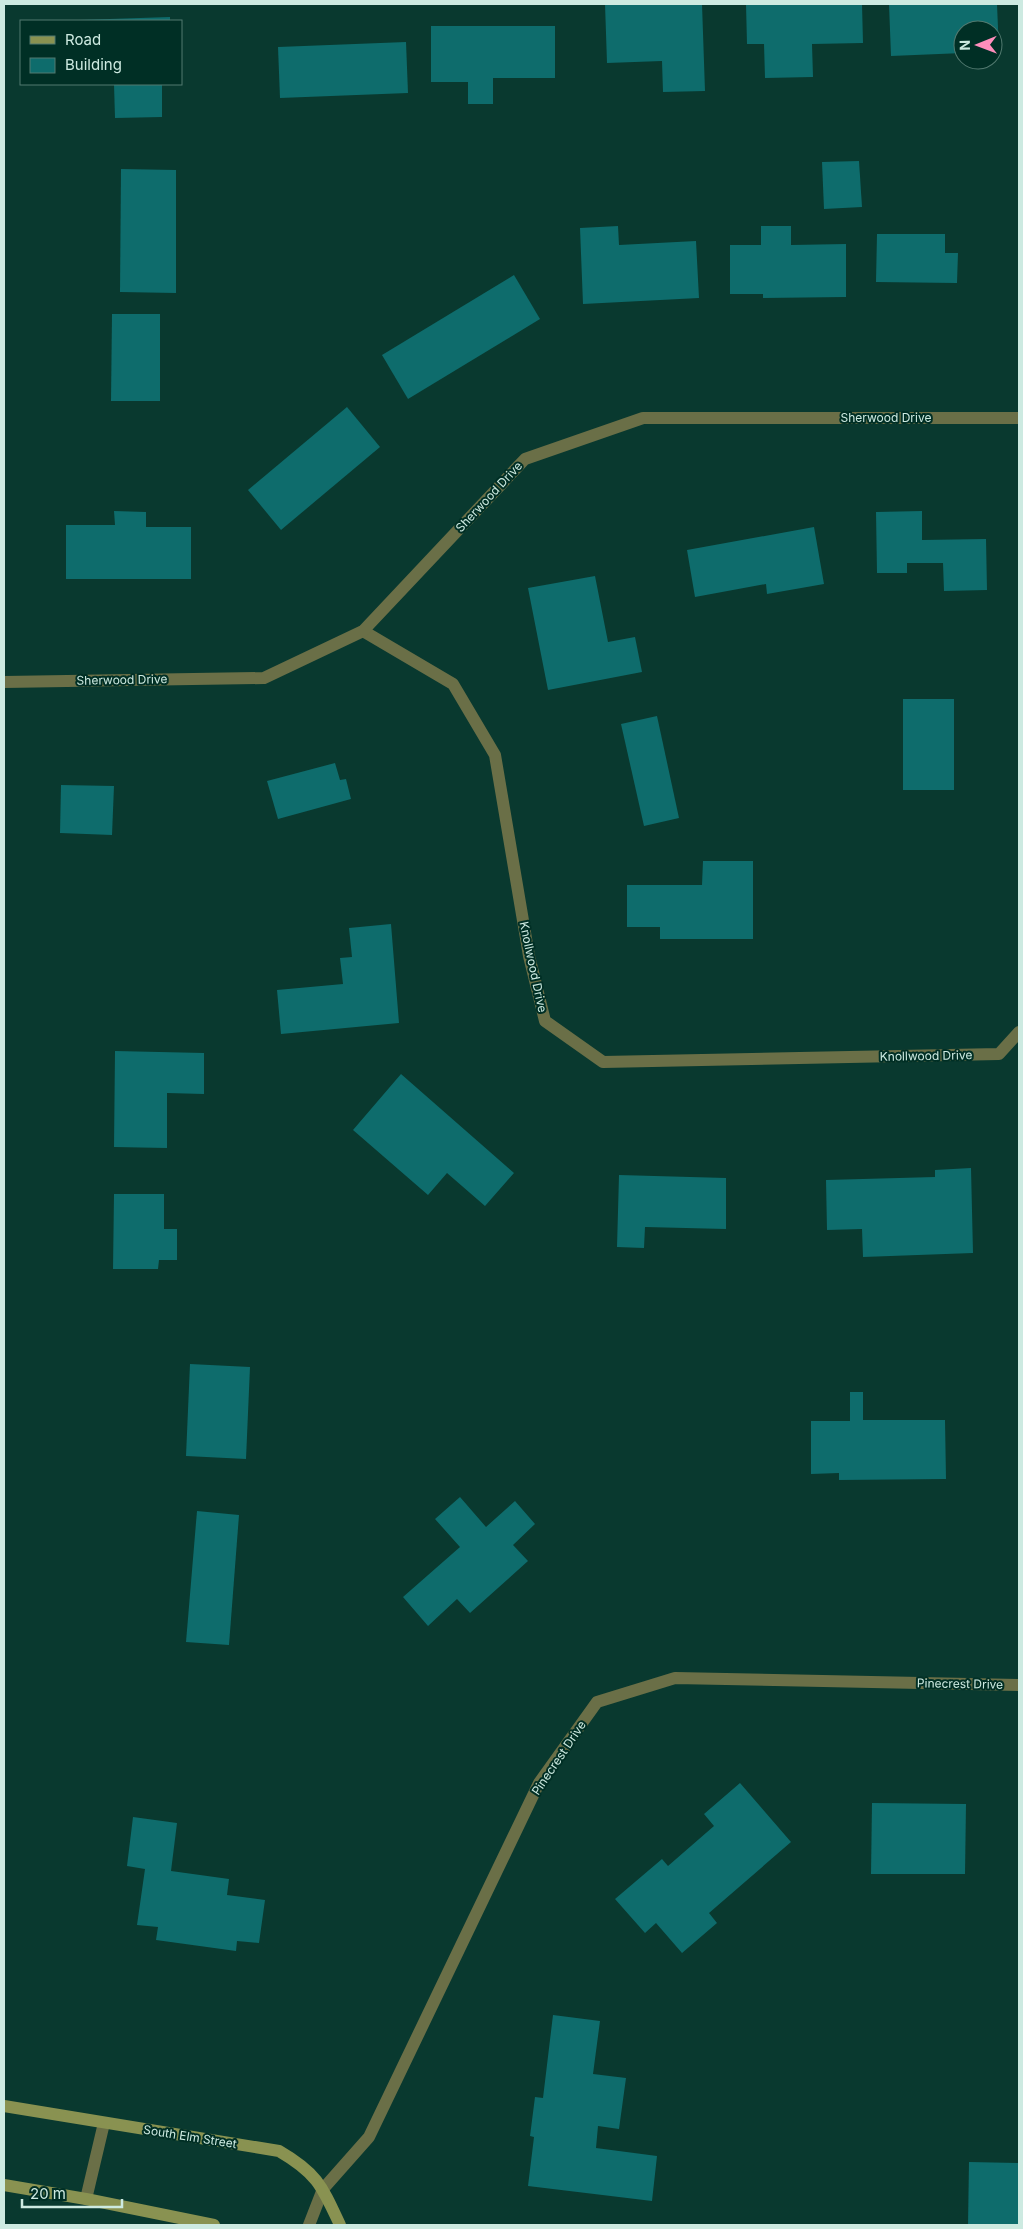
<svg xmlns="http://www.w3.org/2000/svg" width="1023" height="2229" font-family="Inter,sans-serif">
  <rect width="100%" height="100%" fill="#09392f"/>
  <g fill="#0e6c6c">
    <polygon points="605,4 702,4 705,91 663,92 662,61 607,63"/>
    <polygon points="746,4 862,4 863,43 812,44 813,77 765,78 764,44 747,44"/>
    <polygon points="889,4 997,4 999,52 993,52 993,30 963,30 963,53 891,56"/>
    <polygon points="170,17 170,21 79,21 79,20"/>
    <polygon points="431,26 555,26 555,78 493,78 493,104 468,104 468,82 431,82"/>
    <polygon points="406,42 408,93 280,98 278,47"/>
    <polygon points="114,84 162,84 162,117 115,118"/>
    <polygon points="859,161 862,207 824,209 822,162"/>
    <polygon points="121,169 176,170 176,293 120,292"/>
    <polygon points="618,226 619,245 696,241 699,298 583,304 580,228"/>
    <polygon points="761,226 791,226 791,245 846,244 846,297 763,298 763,294 730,294 730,245 761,245"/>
    <polygon points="877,234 945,234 945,253 958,253 957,283 876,282"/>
    <polygon points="514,275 540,319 408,399 382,355"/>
    <polygon points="112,314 160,314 160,401 111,401"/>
    <polygon points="347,407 380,447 281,530 248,490"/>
    <polygon points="114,511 146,512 146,527 191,527 191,579 66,579 66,525 115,525"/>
    <polygon points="922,511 922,540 986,539 987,590 944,591 943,563 907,563 907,573 877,573 876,512"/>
    <polygon points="814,527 824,584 767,594 766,584 695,597 687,550"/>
    <polygon points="595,576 608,642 635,637 642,672 548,690 528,588"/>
    <rect x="903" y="699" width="51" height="91"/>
    <polygon points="657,716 679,818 644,826 621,724"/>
    <polygon points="335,763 340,780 346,779 351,799 278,819 267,781"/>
    <polygon points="61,785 114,786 112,835 60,833"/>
    <polygon points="703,861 753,861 753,939 660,939 660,927 627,927 627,885 702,885"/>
    <polygon points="391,924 399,1023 281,1034 277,990 343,984 340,958 352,957 349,928"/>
    <polygon points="115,1051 204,1053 204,1094 167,1093 167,1148 114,1147"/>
    <polygon points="401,1074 514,1173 485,1206 447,1173 428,1195 353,1130"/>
    <polygon points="971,1168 973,1253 863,1257 862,1229 827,1230 826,1180 935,1177 935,1170"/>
    <polygon points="619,1175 726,1178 726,1229 645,1227 644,1248 617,1247"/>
    <polygon points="114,1194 164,1194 164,1229 177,1229 177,1260 159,1260 158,1269 113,1269"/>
    <polygon points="190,1364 250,1367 246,1459 186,1456"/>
    <polygon points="850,1392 863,1392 863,1420 945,1420 946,1479 839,1480 839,1473 811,1474 811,1421 850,1421"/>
    <polygon points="460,1497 486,1527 515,1501 535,1524 513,1545 528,1561 470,1613 457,1599 428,1626 403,1597 460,1547 435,1519"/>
    <polygon points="197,1511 239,1515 229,1645 186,1642"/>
    <polygon points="740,1783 791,1842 709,1913 717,1923 682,1953 656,1923 645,1933 615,1899 662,1859 668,1866 714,1826 704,1814"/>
    <polygon points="872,1803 966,1804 965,1874 871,1874"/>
    <polygon points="133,1817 177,1823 171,1871 229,1879 227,1895 265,1900 259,1943 237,1941 236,1951 156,1940 158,1927 137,1925 145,1869 127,1866"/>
    <polygon points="553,2015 600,2021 593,2074 626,2078 619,2129 598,2126 596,2148 657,2156 652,2201 528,2186 534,2137 530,2136 535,2097 543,2098"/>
    <polygon points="969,2162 1019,2163 1019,2225 968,2225"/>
  </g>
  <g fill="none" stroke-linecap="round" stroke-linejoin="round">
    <g stroke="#6a6f47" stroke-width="12">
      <polyline points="363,631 453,684 495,755 529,956 545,1021 603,1062 999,1054 1019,1032"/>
      <polyline points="4,682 264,678 363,631 525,459 643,418 1019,418"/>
      <polyline points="86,2199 104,2123"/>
      <polyline points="309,2225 323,2189 369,2137 539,1783 597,1702 675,1678 1019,1685"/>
    </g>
    <g stroke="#899251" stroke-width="12">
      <path d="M4,2106l275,45c38,22 43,35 61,74"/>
      <polyline points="4,2185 86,2199 214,2225"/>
    </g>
  </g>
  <g text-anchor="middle" stroke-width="4" stroke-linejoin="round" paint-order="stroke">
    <g font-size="12" fill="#cdeae1" stroke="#002f25">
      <text x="886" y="422">Sherwood Drive</text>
      <text transform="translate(489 497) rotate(-47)" y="4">Sherwood Drive</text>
      <text transform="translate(122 680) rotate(-1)" y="4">Sherwood Drive</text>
      <text transform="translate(533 967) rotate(78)" y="4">Knollwood Drive</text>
      <text transform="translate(926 1056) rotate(-1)" y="4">Knollwood Drive</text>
      <text transform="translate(960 1684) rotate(1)" y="4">Pinecrest Drive</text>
      <text transform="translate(559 1758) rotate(-56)" y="4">Pinecrest Drive</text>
      <text transform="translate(190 2137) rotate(9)" y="4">South Elm Street</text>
    </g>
  </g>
  <rect width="1023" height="2229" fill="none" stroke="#cdeae1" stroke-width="10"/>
  <rect x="20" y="20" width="162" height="65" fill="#002f25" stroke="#527a70"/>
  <rect x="30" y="36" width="25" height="8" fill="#899251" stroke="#527a70"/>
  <text x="65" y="45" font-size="15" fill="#cdeae1">Road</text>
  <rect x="30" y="58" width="25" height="15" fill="#0e6c6c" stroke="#527a70"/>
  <text x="65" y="70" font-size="15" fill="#cdeae1">Building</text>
  <g transform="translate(978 45) rotate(269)"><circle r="24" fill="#002f25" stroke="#527a70"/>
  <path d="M0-4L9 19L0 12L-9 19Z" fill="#fe8ebc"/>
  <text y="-8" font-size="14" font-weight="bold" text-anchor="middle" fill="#cdeae1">N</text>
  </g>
  <path d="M22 2199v8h100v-8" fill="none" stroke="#cdeae1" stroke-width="2.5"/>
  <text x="30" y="2199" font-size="15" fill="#cdeae1" stroke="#002f25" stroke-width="4" paint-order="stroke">20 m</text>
</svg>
